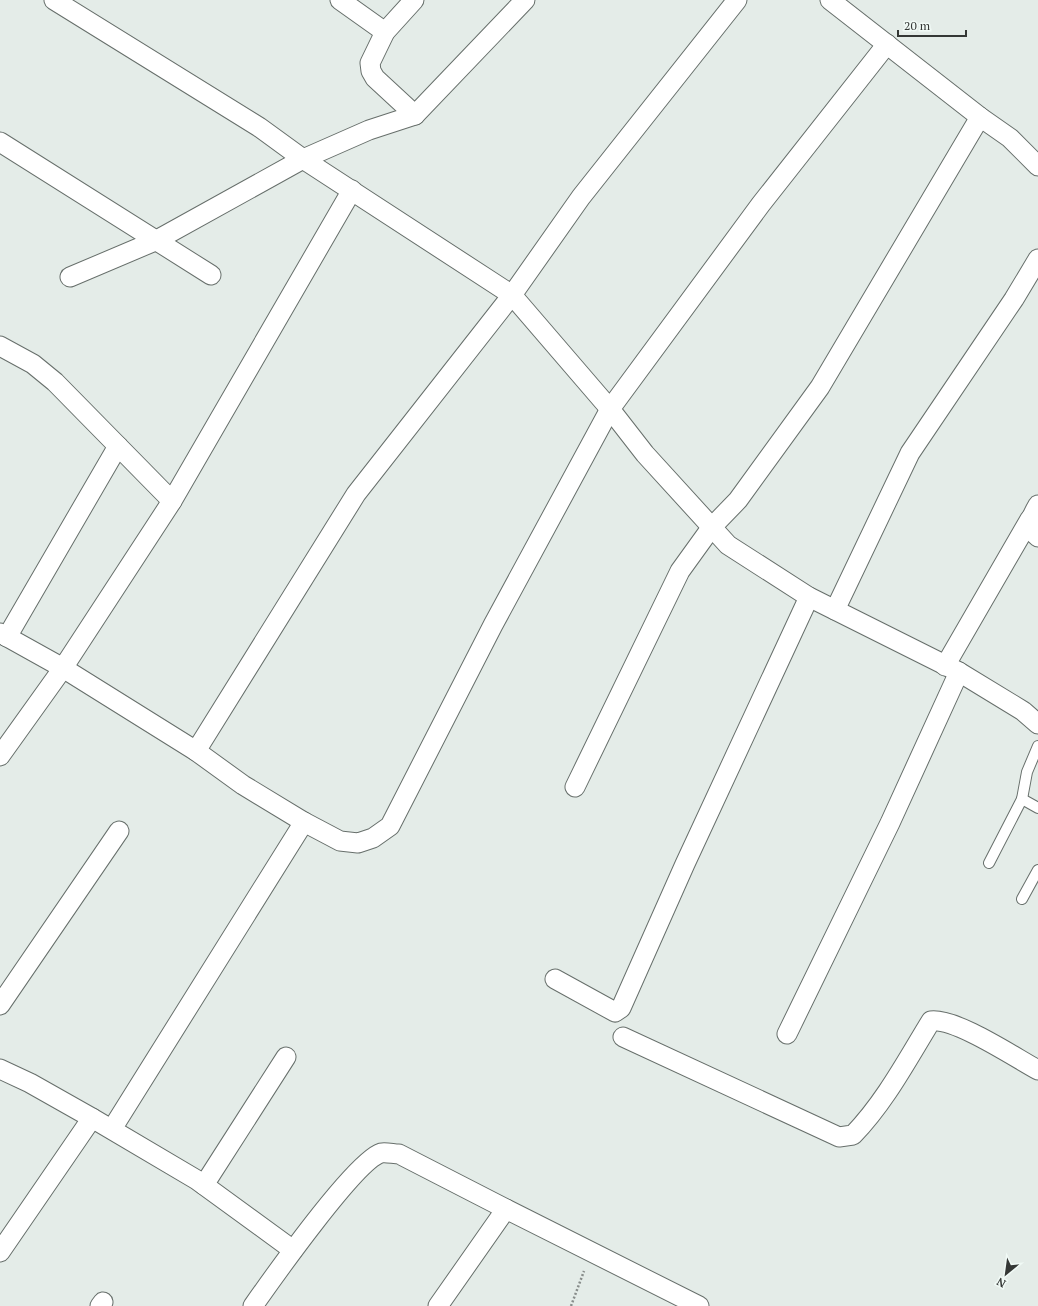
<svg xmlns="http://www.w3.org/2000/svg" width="1038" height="1306" font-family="'PT Serif',serif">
  <rect width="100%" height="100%" fill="#e4ece8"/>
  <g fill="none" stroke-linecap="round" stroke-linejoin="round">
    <defs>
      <g id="service">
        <polyline points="1022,799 1038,808"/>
        <polyline points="989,863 1022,799 1027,772 1038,746"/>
        <polyline points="1022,899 1038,870"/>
      </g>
      <g id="minor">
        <polyline points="54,0 259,127 303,159 512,295 610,409 645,454 728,545 809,597 959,672 1023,711 1038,724"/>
        <polyline points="340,0 385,32"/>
        <polyline points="414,0 385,32 370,63 371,71 375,78 415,115"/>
        <polyline points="830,0 980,117 1010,138 1038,166"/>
        <polyline points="0,142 211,275"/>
        <polyline points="70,277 155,241 303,159 369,130 415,115 525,0"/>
        <polyline points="0,346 33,364 55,382 172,501"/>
        <path d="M1038,505c-7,12 -13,22 0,32"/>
        <polyline points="835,610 910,453 1014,299 1038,259"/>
        <polyline points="0,633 63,668 196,751 243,785 304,822 340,841 358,843 373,838 390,826 493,625 610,409 761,204 887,44"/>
        <polyline points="7,637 118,446"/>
        <polyline points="945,666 1030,519"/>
        <polyline points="196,751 356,494 512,295 581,197 737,0"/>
        <polyline points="0,756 63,668 172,501 352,190"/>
        <polyline points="575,787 680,571 711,528 738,500 820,387 980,117"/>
        <polyline points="555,979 615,1012 621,1008 685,864 809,597"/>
        <polyline points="0,1005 119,831"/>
        <polyline points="787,1034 890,823 959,672"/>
        <path d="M623,1037l216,100 14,-2c32,-33 54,-75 78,-114 25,-3 83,36 107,49"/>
        <polyline points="0,1069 30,1083 92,1118 197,1180 293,1250"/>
        <polyline points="112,1129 304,822"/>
        <polyline points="204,1185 286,1057"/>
        <polyline points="0,1252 92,1118"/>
        <polyline points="100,1306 103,1302"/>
        <path d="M253,1306c19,-27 102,-145 128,-153 5,-1 13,1 18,1l107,55"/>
        <polyline points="438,1306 506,1209 699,1306"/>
      </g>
    </defs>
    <use href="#service" stroke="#676f6b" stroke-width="12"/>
    <use href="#minor" stroke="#676f6b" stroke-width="21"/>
    <polyline stroke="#878c8a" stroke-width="2.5" stroke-dasharray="2 2" stroke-linecap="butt" points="571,1306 584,1271"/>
    <use href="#service" stroke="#fff" stroke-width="10"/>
    <use href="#minor" stroke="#fff" stroke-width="19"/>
  </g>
  <g transform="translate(1006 1274) rotate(209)" stroke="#f1faf6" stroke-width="3" paint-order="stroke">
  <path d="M0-3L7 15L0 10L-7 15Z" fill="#343735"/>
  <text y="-6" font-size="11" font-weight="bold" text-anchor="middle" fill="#343735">N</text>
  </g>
  <path d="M898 30v6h68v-6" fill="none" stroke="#343735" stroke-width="2"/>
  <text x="904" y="30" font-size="12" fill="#343735" stroke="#f1faf6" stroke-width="3" paint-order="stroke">20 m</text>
</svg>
